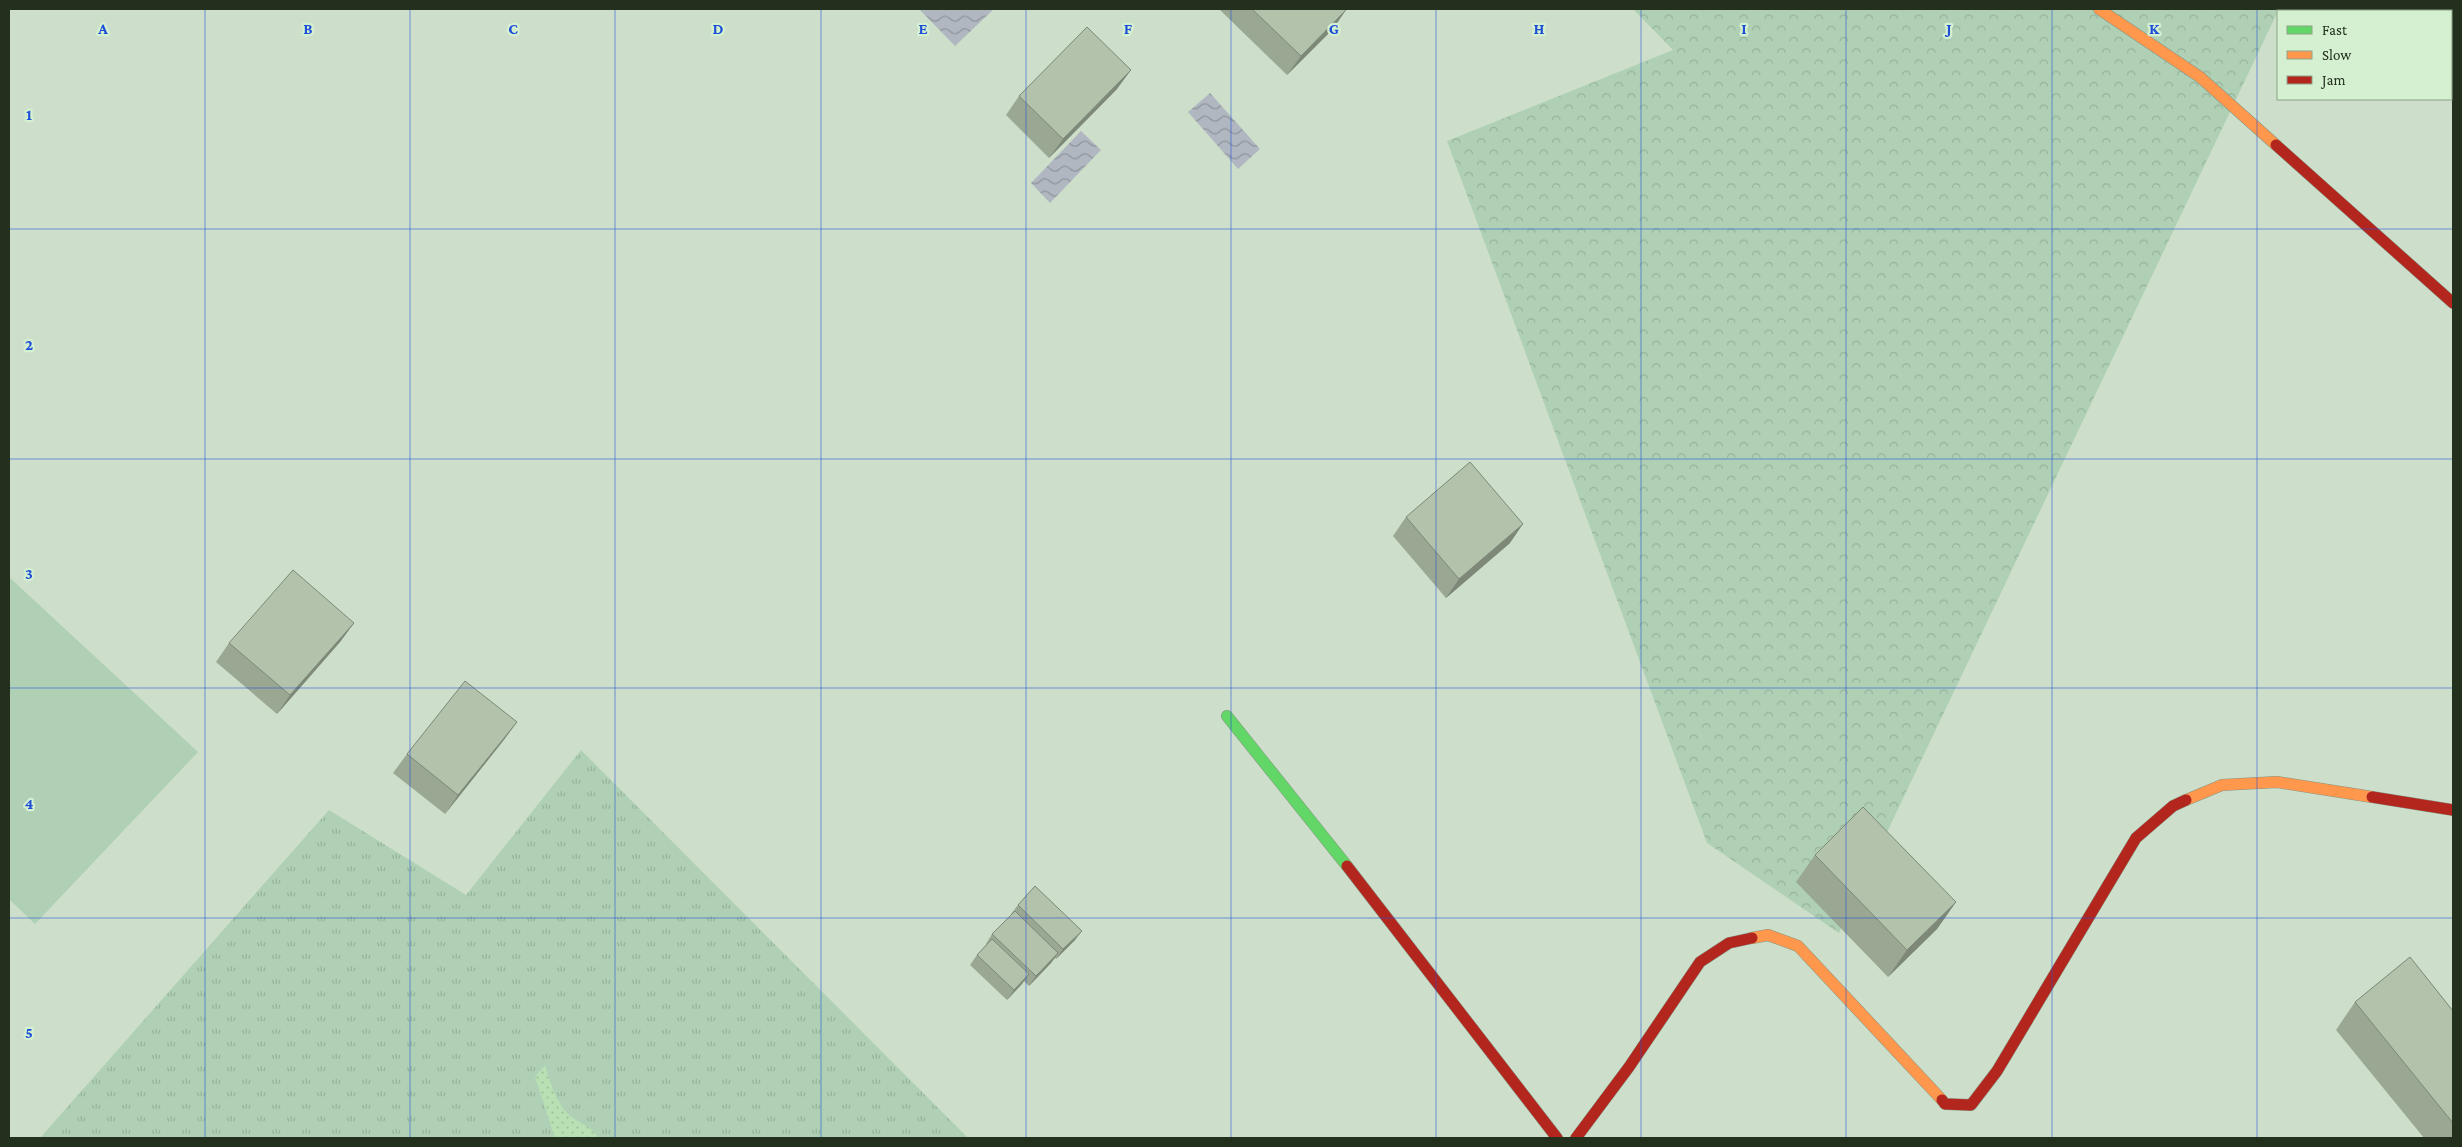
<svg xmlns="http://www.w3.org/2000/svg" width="2462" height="1147" font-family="'Crimson Pro',serif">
  <defs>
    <pattern id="grass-tufts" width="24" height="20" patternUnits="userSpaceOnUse" patternTransform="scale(1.25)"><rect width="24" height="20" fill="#afd0b5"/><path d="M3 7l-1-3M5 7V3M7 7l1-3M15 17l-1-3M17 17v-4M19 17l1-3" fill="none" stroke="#96b39b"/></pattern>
    <pattern id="forest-crowns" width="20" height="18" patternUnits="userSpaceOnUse" patternTransform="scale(1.25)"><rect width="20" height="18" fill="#afd0b5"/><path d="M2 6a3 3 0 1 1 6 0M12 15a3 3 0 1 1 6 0" fill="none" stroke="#96b39b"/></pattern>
    <pattern id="sand-dots" width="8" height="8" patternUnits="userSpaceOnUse" patternTransform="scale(1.25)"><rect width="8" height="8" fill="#b9e0b4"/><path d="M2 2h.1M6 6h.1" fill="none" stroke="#9fc09a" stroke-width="1.8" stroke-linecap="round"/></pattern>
    <pattern id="water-waves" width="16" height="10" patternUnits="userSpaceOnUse" patternTransform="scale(1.25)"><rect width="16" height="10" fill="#b0b7c0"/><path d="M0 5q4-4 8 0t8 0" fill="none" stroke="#8f959b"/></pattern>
  </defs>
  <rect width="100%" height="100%" fill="#cddfca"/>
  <polygon fill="url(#grass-tufts)" points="581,750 968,1138 40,1138 329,810 466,895"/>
  <polygon fill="url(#forest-crowns)" points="1633,9 2279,9 1839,933 1707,843 1447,141 1673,50"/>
  <path fill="url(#sand-dots)" d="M545,1065c5,16 10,34 21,47 10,11 23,12 33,26h-44l-20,-61z"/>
  <polygon fill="#afd0b5" points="9,577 198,752 35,924 9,899"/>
  <g fill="url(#water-waves)">
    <polygon points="919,9 994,9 955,46"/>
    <polygon points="1210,93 1260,149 1238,169 1188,112"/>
    <polygon points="1081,131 1101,150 1050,203 1031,183"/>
  </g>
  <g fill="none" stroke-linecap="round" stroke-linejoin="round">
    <defs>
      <polyline id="fast" points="1227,716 1347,866"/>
      <g id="slow">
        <polyline points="2099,9 2200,77 2276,145"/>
        <polyline points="2186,800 2222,785 2277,782 2372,797"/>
        <polyline points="1752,938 1768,935 1798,946 1942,1100"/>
      </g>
      <g id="jam">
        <polyline points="2276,145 2453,303"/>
        <polyline points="2372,797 2453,810"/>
        <polyline points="1347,866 1557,1138"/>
        <polyline points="1942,1100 1945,1104 1971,1105 1997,1071 2136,838 2173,806 2186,800"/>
        <polyline points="1576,1138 1629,1067 1700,962 1729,943 1752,938"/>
      </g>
    </defs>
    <use href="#fast" stroke="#879483" stroke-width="12"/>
    <use href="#slow" stroke="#879483" stroke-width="12"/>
    <use href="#jam" stroke="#879483" stroke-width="12"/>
    <use href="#fast" stroke="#63d668" stroke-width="11"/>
    <use href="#slow" stroke="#ff974d" stroke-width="11"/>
    <use href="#jam" stroke="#b3261e" stroke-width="11"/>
  </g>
  <g fill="#9aa793">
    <polygon points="1219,9 1345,9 1333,29 1287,75"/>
    <polygon points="1117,89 1049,158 1006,115 1019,96"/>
    <polygon points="1406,517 1510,543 1446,598 1393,536"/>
    <polygon points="354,623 340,642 277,714 216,662 229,643"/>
    <polygon points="517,722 503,741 445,814 393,773 407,754"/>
    <polygon points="1815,855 1956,902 1937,929 1888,977 1796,882"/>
    <polygon points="1018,905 1075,940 1056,959 1055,958 1051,963 1029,986 1024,981 1007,1000 970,965 977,955 986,945 986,944 992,934 1012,915 1011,914"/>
    <polygon points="2355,1002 2453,1011 2453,1138 2424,1138 2336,1030"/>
  </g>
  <g fill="#7d8878">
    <polygon points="1346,10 1333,29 1287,75 1301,56"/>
    <polygon points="1131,70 1117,89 1049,158 1063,139"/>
    <polygon points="1523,524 1510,543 1446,598 1459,579"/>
    <polygon points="354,623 340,642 277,714 290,695"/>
    <polygon points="517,722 503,741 445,814 458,795"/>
    <polygon points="1956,902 1937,929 1888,977 1907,950"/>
    <polygon points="1082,931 1075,940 1056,959 1063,949"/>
    <polygon points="1058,953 1051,963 1029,986 1036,976"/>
    <polygon points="1029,974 1022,984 1007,1000 1014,990"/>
  </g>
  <g fill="#b3c2ab" stroke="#7d8878">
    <polygon points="1252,9 1345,9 1346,10 1301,56"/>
    <polygon points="1087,27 1131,70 1063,139 1019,96"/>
    <polygon points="1470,462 1523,524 1459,579 1406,517"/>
    <polygon points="293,570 354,623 290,695 229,643"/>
    <polygon points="465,681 517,722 458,795 407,754"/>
    <polygon points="1863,807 1956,902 1907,950 1815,855"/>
    <polygon points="1035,886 1082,931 1063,949 1018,905"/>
    <polygon points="1015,911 1058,953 1036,976 992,934"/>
    <polygon points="992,939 1029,974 1014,990 977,955"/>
    <polygon points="2410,957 2453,1011 2453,1123 2355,1002"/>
  </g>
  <path fill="none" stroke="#1d4ed8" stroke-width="1" stroke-opacity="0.55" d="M205,9v1129M410,9v1129M615,9v1129M821,9v1129M1026,9v1129M1231,9v1129M1436,9v1129M1641,9v1129M1846,9v1129M2052,9v1129M2257,9v1129M9,229h2444M9,459h2444M9,688h2444M9,918h2444"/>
  <g font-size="16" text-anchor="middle" font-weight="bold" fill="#1d4ed8" stroke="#d4f0d0" stroke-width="4.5" stroke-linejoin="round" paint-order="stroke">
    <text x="103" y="34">A</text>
    <text x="308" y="34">B</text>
    <text x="513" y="34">C</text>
    <text x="718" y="34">D</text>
    <text x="923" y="34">E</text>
    <text x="1128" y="34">F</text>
    <text x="1334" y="34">G</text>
    <text x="1539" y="34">H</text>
    <text x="1744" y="34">I</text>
    <text x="1949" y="34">J</text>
    <text x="2154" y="34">K</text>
    <text x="29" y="120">1</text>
    <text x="29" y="350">2</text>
    <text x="29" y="579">3</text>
    <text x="29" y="809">4</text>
    <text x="29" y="1038">5</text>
  </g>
  <rect width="2462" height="1147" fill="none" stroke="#24301e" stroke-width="20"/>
  <rect x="2277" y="10" width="175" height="90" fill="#d4f0d0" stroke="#8ea389"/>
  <rect x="2287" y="26" width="25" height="8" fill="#63d668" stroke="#8ea389"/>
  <text x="2322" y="35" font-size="15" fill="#24301e">Fast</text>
  <rect x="2287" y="51" width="25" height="8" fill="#ff974d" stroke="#8ea389"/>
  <text x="2322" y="60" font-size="15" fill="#24301e">Slow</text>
  <rect x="2287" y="76" width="25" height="8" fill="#b3261e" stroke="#8ea389"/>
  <text x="2322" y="85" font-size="15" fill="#24301e">Jam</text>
</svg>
